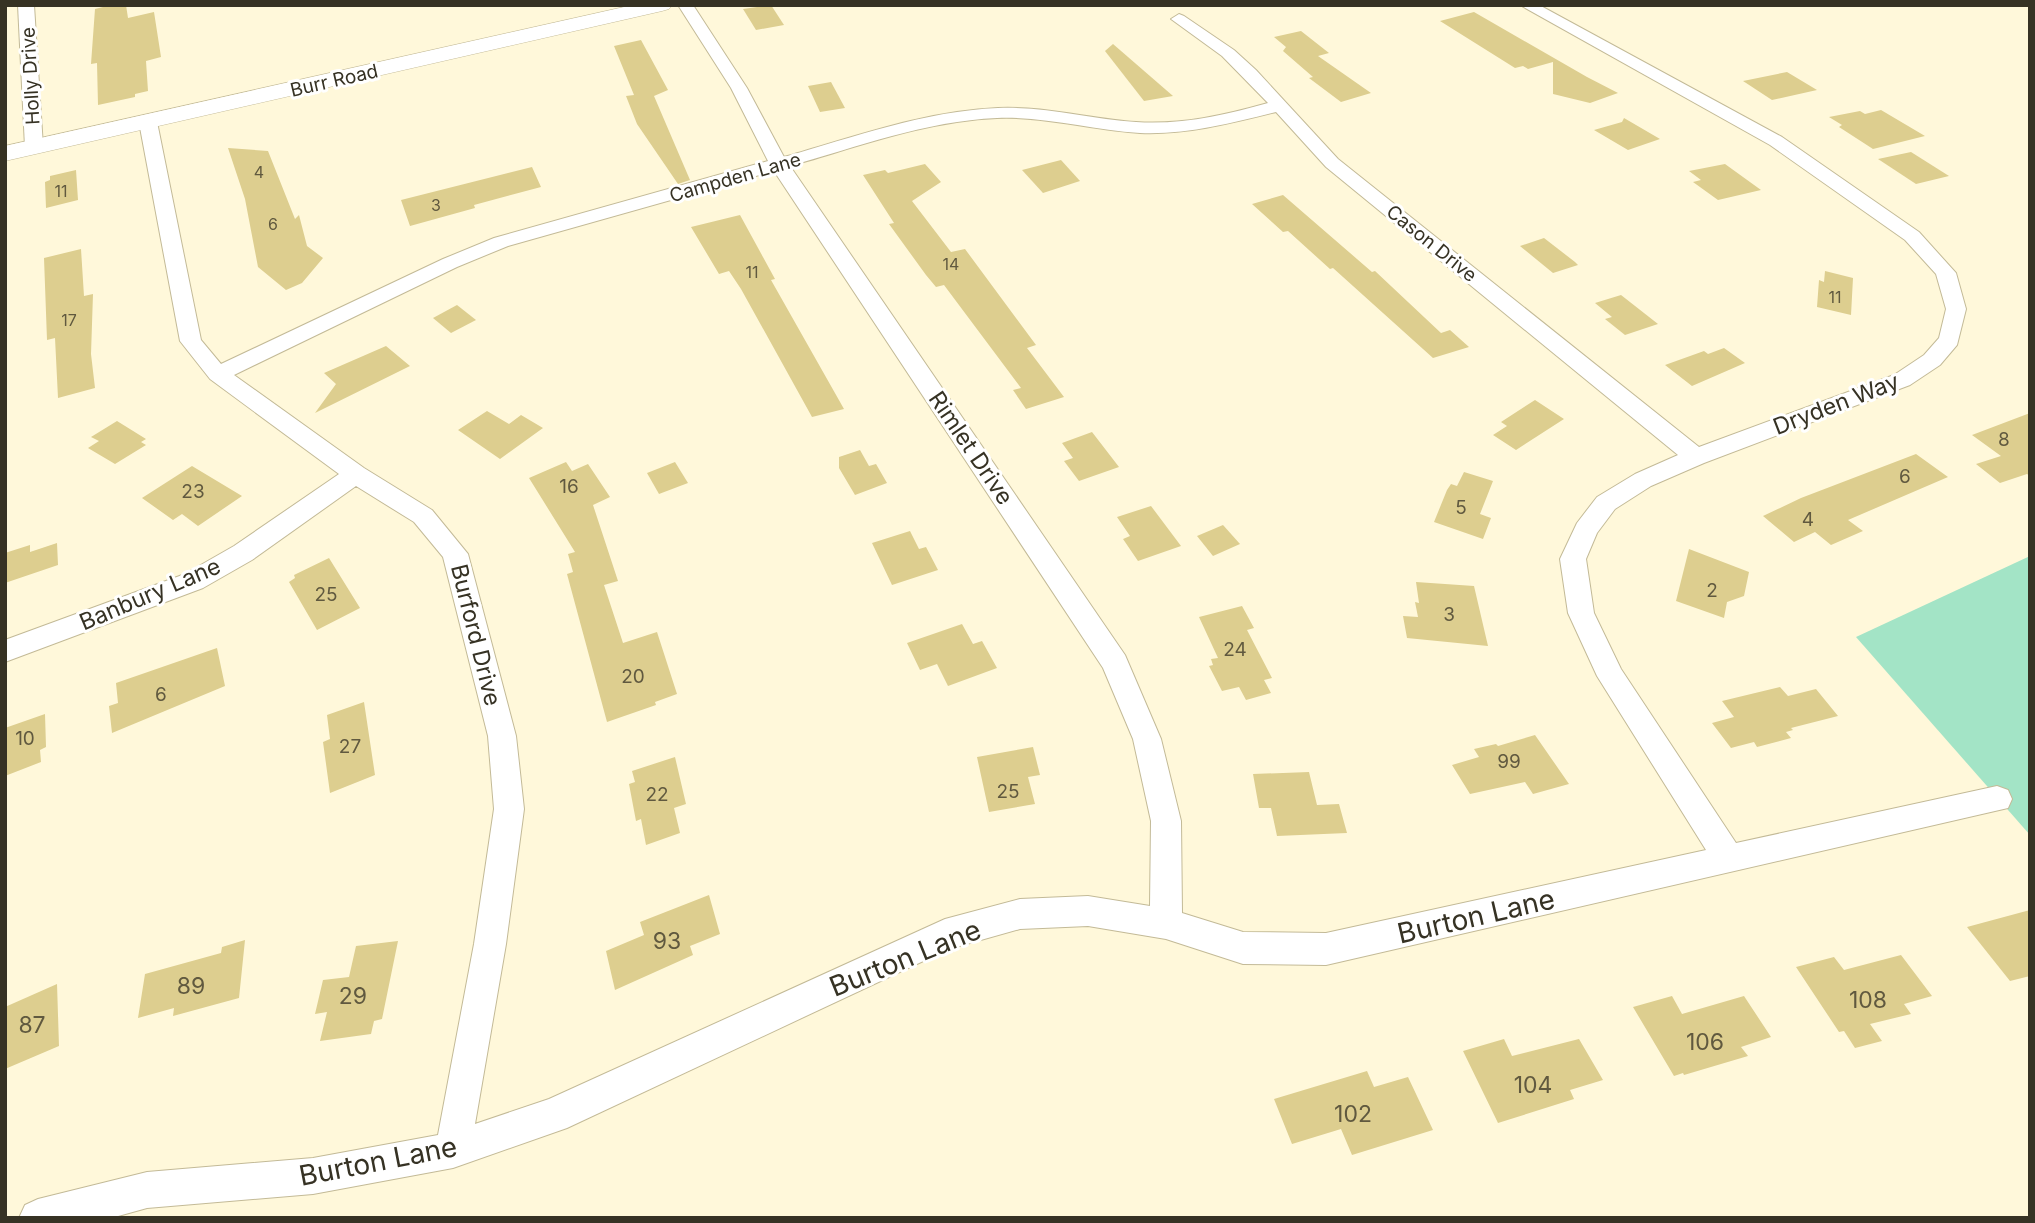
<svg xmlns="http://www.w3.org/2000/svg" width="2035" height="1223" font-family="Inter,sans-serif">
  <rect width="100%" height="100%" fill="#fff8da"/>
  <polygon fill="#a3e4c6" points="2030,556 2030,835 1856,637"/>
  <g fill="#ddce8f">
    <polygon points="111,5 126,5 128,18 154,12 161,57 146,61 148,91 135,94 135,97 98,105 97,63 91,64 95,9"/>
    <polygon points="771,5 784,25 756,30 743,9"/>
    <polygon points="1474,12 1587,77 1618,93 1590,103 1553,94 1553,62 1528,69 1523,66 1515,68 1440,21"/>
    <polygon points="1301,31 1329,53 1318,56 1371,93 1341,102 1309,78 1313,77 1283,51 1286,47 1274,37"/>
    <polygon points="641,40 668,90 654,96 690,180 678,184 637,124 626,96 634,95 614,46"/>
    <polygon points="1113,44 1173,96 1144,101 1105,51"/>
    <polygon points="1787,72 1817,90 1772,100 1743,81"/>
    <polygon points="831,82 845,108 820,112 808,86"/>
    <polygon points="1881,110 1925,136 1873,149 1839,127 1842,125 1829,117 1860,111 1865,114"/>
    <polygon points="1624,118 1660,139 1628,150 1594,130 1622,122"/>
    <polygon points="228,148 268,151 295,219 299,215 307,246 323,258 302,283 286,290 258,267 245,199"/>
    <polygon points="1911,152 1949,176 1916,184 1878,159"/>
    <polygon points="1061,160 1080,181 1043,193 1022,170"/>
    <polygon points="925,164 941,182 912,201 951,252 965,249 1036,345 1027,348 1064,397 1026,409 1013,390 1021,388 944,285 936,287 926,275 889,224 894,223 863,175 885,170 888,173"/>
    <polygon points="1725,164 1761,190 1718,200 1693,182 1701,180 1689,171"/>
    <polygon points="532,167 541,187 474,205 475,208 410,226 401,200"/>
    <polygon points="76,170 78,200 46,208 45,182 50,180 50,176"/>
    <polygon points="1283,195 1372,272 1375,271 1441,333 1450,330 1469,347 1433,358 1333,268 1330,269 1288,231 1283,232 1252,204"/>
    <polygon points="740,215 775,279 771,280 844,409 812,417 741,289 729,271 719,274 691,227"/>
    <polygon points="1544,238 1575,262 1578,265 1553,273 1520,246"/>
    <polygon points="81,249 84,296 93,294 91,354 95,388 58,398 55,338 47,340 44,258"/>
    <polygon points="1825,271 1853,278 1851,315 1817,307 1819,280 1824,282"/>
    <polygon points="1621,295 1658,324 1625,335 1605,319 1612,317 1595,303"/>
    <polygon points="457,305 476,320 451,333 433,318"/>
    <polygon points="386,346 410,366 315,413 336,384 324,373"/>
    <polygon points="1724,348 1745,363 1692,386 1665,365 1704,351 1708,354"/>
    <polygon points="1535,400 1564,419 1516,450 1493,435 1507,426 1501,422"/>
    <polygon points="487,411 509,424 521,415 543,428 500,459 458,430"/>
    <polygon points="2030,413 2030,476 2027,474 2000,483 1976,464 2001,456 1972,435"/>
    <polygon points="117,421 146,439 141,442 146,445 115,464 88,448 99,441 91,437"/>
    <polygon points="1092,432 1119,467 1079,481 1064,461 1073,458 1062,443"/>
    <polygon points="860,450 869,466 876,464 887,483 855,495 839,468 839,457"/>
    <polygon points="1916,454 1948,477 1848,520 1863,531 1831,545 1815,532 1794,542 1763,516 1801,498"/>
    <polygon points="566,462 572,471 588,464 610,497 593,505 618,581 604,585 623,643 657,632 677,694 655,702 656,705 607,722 567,574 573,572 568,554 575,552 529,478"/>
    <polygon points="675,462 688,483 659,494 647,473"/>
    <polygon points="192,466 242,496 198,526 182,514 173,520 142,498"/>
    <polygon points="1464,472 1493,481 1480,514 1491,518 1483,539 1434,522 1447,490 1451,484 1457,486"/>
    <polygon points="1151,506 1181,546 1138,561 1123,539 1130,536 1117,517"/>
    <polygon points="1223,525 1240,544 1213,556 1197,536"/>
    <polygon points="910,531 919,549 926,547 938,570 892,585 872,543"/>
    <polygon points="57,543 58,565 5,583 5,553 30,545 30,552"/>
    <polygon points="1689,549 1749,572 1744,596 1727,602 1724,618 1676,601"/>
    <polygon points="329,558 360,608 317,630 289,582 295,578 294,575"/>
    <polygon points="1416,582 1474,586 1488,646 1407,638 1403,616 1418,617 1415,602 1419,603"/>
    <polygon points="1242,606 1254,628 1247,630 1272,678 1264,680 1271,693 1246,700 1239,687 1222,691 1209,666 1213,665 1211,659 1218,658 1199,617"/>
    <polygon points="962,624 973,644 982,641 997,668 948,686 937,664 920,670 907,643"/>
    <polygon points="217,648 225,686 112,733 109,706 118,703 116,683"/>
    <polygon points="1780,687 1788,696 1816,689 1838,716 1791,728 1793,730 1786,732 1791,738 1757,747 1754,742 1731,748 1712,723 1734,717 1722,701"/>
    <polygon points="364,702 375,775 330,793 323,742 330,739 327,715"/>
    <polygon points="45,714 46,747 40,750 41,762 5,776 5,728"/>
    <polygon points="1535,735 1569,784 1533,794 1525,782 1470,794 1452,765 1479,757 1474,749 1496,744 1498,746"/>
    <polygon points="1033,747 1040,775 1028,777 1035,804 989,812 977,757"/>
    <polygon points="675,757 686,804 674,808 680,833 646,845 641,819 636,821 629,784 635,782 632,771"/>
    <polygon points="1309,772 1317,805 1339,804 1347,833 1277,836 1271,808 1259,808 1253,774"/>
    <polygon points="709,895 720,934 690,946 693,955 615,990 606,951 644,935 640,922"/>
    <polygon points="2030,910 2030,976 2010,981 1967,927"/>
    <polygon points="245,940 239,998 173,1016 174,1008 138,1018 145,974 221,953 222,947"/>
    <polygon points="398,941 382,1019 374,1021 371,1034 320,1041 327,1012 315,1014 323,980 349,977 356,946"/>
    <polygon points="1901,955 1932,996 1904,1004 1911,1014 1870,1024 1882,1041 1855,1048 1844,1031 1839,1032 1796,967 1834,957 1844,970"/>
    <polygon points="57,984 59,1046 5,1069 5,1007"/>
    <polygon points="1672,996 1682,1014 1744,996 1771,1037 1741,1047 1748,1056 1684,1075 1683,1073 1674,1076 1633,1007"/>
    <polygon points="1504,1039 1512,1056 1579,1039 1603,1080 1570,1090 1574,1099 1498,1123 1463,1051"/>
    <polygon points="1367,1071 1374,1087 1408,1077 1433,1130 1352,1155 1341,1129 1292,1144 1274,1099"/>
  </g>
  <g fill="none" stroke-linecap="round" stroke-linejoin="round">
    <defs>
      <g id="street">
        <polygon points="18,5 34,5 43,147 34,152 25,147"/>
        <path d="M678,5h15l54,83 37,69c70,-20 141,-46 214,-49 47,-2 92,11 138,14 45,3 90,-7 132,-19l-46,-47 -51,-37 8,-5 5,2 50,34 22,20 82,89 361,288 195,-72 30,-20 15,-17 7,-29 -10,-35 -31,-34 -135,-95 -250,-140h19l243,132 137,95 37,41 10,36 -9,36 -17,20 -30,20 -206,78 -53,23 -36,23 -18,24 -11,26 8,54 27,56 115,174 261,-57 11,4 4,9 -4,9 -682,157 -83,-1 -77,-25 -78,-13 -68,3 -71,20 -382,179 -114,40 -140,26 -166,14 -36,10h-92l6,-13 13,-6 109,-27 166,-14 125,-23 36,-191 20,-135 -6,-73 -45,-179 -29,-35 -58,-36 -104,74 -49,28 -198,74v-22l180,-66 49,-28 105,-72 -129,-95 -30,-38 -41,-219 9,-5 9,5 44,218 20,24 222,-105 51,-21 274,-77 -37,-73zM1276,112l50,55 352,288 -43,19 -38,23 -20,26 -17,36 8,54 29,63 109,174 -380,83 -83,-1 -61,-19 -1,-92 -20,-82 -36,-84 -335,-489c67,-19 136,-45 207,-48 48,-2 94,12 143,15 46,2 92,-10 136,-21zM774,171l329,497 30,71 18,82 -1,85 -62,-10 -68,3 -75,20 -396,180 -74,25 31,-180 18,-135 -8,-73 -48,-182 -36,-44 -68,-42 -130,-93 223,-108 51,-21z"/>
      </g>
      <polygon id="secondary" points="633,5 672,5 669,9 662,11 5,161 5,146"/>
    </defs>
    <use href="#street" stroke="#c3ba97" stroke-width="2"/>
    <use href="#secondary" stroke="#c3ba97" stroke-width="1"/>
    <use href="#street" fill="#fff" fill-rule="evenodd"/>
    <use href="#secondary" fill="#fff" fill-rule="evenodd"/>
  </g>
  <g text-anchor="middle" stroke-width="6" stroke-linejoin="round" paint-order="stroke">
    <g font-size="16" fill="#60593f">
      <text x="259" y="178">4</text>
      <text x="61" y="197">11</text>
      <text x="436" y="211">3</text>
      <text x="273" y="230">6</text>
      <text x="951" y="270">14</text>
      <text x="752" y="278">11</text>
      <text x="1835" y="303">11</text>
      <text x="69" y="326">17</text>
    </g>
    <g font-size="19" fill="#363224" stroke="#fff">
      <text transform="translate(30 76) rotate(-93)" y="7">Holly Drive</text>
      <text transform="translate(334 80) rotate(-13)" y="7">Burr Road</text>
      <text transform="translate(735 177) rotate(-16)" y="7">Campden Lane</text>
      <text transform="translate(1432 243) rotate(39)" y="7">Cason Drive</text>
    </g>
    <g font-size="19" fill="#60593f">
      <text x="2004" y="446">8</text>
      <text x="1905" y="483">6</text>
      <text x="569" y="493">16</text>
      <text x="193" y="498">23</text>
      <text x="1461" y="514">5</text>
      <text x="1808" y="526">4</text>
      <text x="1712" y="597">2</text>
      <text x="326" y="601">25</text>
      <text x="1449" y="621">3</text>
      <text x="1235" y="656">24</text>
      <text x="633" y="683">20</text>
      <text x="161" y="701">6</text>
      <text x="25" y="745">10</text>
      <text x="350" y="753">27</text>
      <text x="1509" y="768">99</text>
      <text x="1008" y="798">25</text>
      <text x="657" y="801">22</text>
    </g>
    <g font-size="23" fill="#363224" stroke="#fff">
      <text transform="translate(1836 404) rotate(-21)" y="8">Dryden Way</text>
      <text transform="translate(971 448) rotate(56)" y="8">Rimlet Drive</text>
      <text transform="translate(150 594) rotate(-23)" y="8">Banbury Lane</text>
      <text transform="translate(476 635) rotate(76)" y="8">Burford Drive</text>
    </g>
    <g font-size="23" fill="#60593f">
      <text x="667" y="949">93</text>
      <text x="191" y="994">89</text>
      <text x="353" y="1004">29</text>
      <text x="1868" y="1008">108</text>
      <text x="32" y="1033">87</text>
      <text x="1705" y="1050">106</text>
      <text x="1533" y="1093">104</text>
      <text x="1353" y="1122">102</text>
    </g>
    <g font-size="28" fill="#363224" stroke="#fff">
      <text transform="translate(1476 916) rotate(-13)" y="10">Burton Lane</text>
      <text transform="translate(905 958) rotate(-22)" y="10">Burton Lane</text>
      <text transform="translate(378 1161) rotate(-11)" y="10">Burton Lane</text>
    </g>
  </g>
  <rect width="2035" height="1223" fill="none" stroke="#363224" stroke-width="14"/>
</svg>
